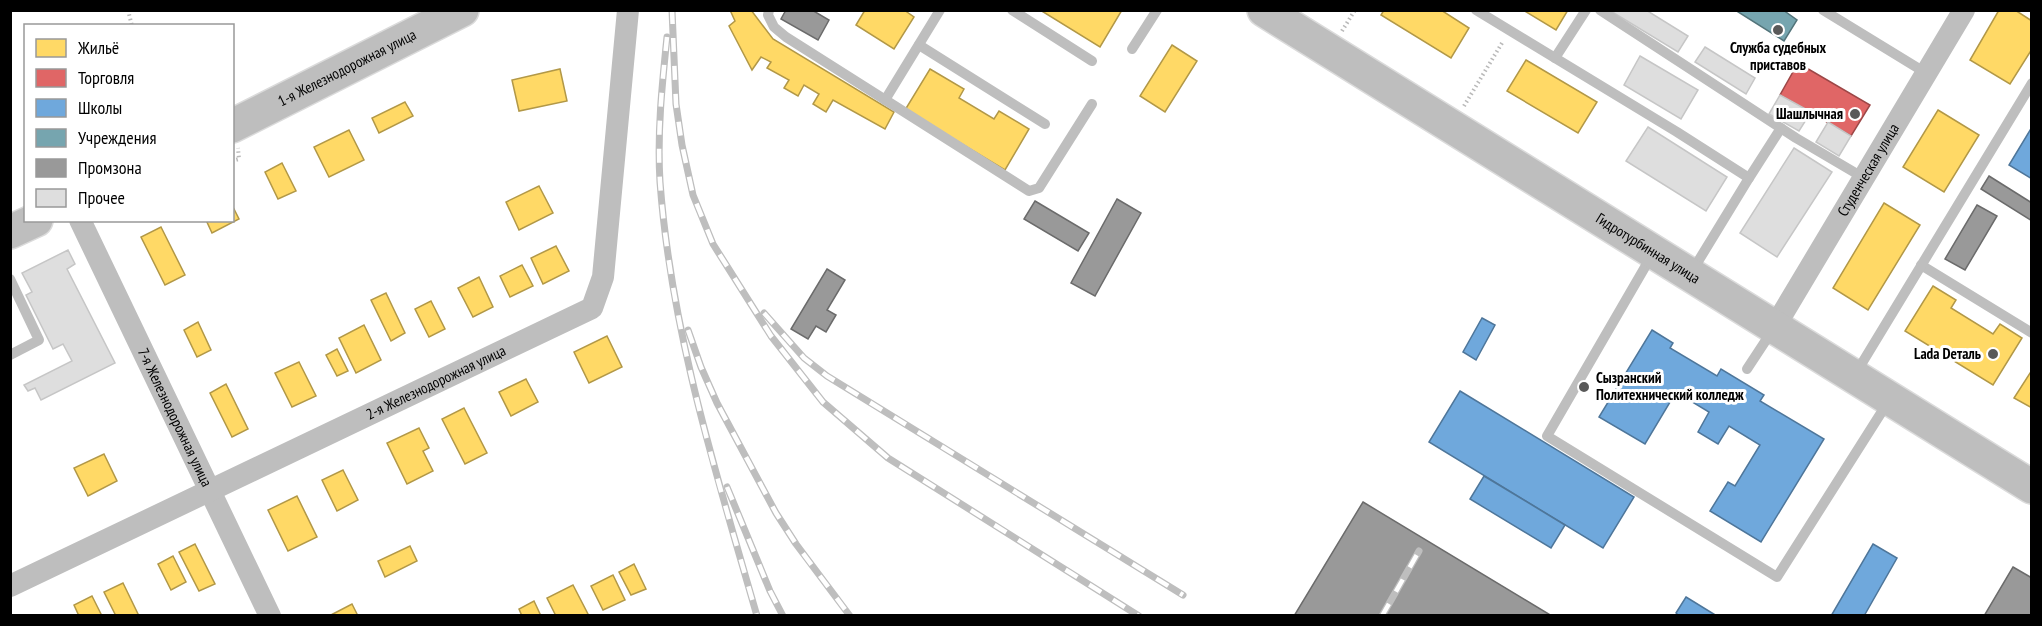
<svg xmlns="http://www.w3.org/2000/svg" width="2042" height="626" font-family="'PT Sans Narrow',sans-serif">
  <rect width="100%" height="100%" fill="#fff"/>
  <g fill="#ffd966" stroke="#b29847" stroke-width="1.5">
    <polygon points="730,10 751,10 773,39 894,112 885,129 833,100 826,112 813,104 819,94 804,85 798,96 784,88 789,80 767,68 771,62 761,57 752,70 729,26 735,21"/>
    <polygon points="865,10 908,10 907,12 914,17 894,49 856,25"/>
    <polygon points="1040,10 1122,10 1100,47"/>
    <polygon points="1384,10 1441,10 1469,28 1451,58 1381,15"/>
    <polygon points="1523,10 1568,10 1556,30"/>
    <polygon points="1999,10 2015,10 2032,21 2032,49 2010,84 1970,60"/>
    <polygon points="1172,45 1197,61 1165,112 1140,96"/>
    <polygon points="1526,60 1597,102 1578,133 1507,91"/>
    <polygon points="560,69 567,101 519,111 512,80"/>
    <polygon points="930,69 964,89 959,98 994,119 999,111 1029,129 1005,170 905,110"/>
    <polygon points="405,102 413,116 379,133 372,118"/>
    <polygon points="1938,110 1979,135 1944,192 1903,167"/>
    <polygon points="349,130 364,160 329,177 314,147"/>
    <polygon points="282,163 296,191 278,199 265,172"/>
    <polygon points="539,186 553,213 519,230 506,202"/>
    <polygon points="1884,203 1920,225 1868,310 1833,288"/>
    <polygon points="232,205 239,219 212,233 206,220 232,220"/>
    <polygon points="161,227 185,275 165,285 141,237"/>
    <polygon points="556,246 569,271 543,284 531,258"/>
    <polygon points="522,265 533,286 510,297 500,276"/>
    <polygon points="479,277 493,307 473,317 458,288"/>
    <polygon points="1933,286 1956,300 1951,308 1993,334 2000,324 2022,338 1993,385 1905,331"/>
    <polygon points="386,293 405,333 391,341 371,300"/>
    <polygon points="431,301 445,329 429,337 415,309"/>
    <polygon points="198,322 211,350 197,357 184,330"/>
    <polygon points="364,325 381,360 356,373 339,338"/>
    <polygon points="607,336 622,367 589,383 574,352"/>
    <polygon points="337,349 348,371 337,376 326,355"/>
    <polygon points="299,362 316,396 292,407 275,373"/>
    <polygon points="2032,370 2032,408 2014,398"/>
    <polygon points="526,379 538,402 511,416 499,392"/>
    <polygon points="226,384 248,429 232,437 210,393"/>
    <polygon points="464,408 487,453 465,464 442,419"/>
    <polygon points="419,428 429,448 423,451 433,471 407,484 387,443"/>
    <polygon points="104,454 117,481 88,496 74,468"/>
    <polygon points="343,470 358,500 337,511 322,480"/>
    <polygon points="297,496 317,537 288,551 268,510"/>
    <polygon points="195,544 215,584 199,591 179,552"/>
    <polygon points="410,546 417,561 385,577 378,561"/>
    <polygon points="173,556 186,582 171,590 158,564"/>
    <polygon points="634,564 646,589 631,595 619,572"/>
    <polygon points="613,575 625,600 603,610 591,586"/>
    <polygon points="123,583 139,616 116,616 104,592"/>
    <polygon points="573,585 589,616 556,616 547,598"/>
    <polygon points="92,596 102,616 79,616 74,605"/>
    <polygon points="534,601 541,616 522,616 519,609"/>
    <polygon points="352,604 358,616 329,616"/>
  </g>
  <polygon fill="#e06666" stroke="#9d4747" stroke-width="1.5" points="1798,63 1870,105 1851,136 1780,95"/>
  <g fill="#6fa8dc" stroke="#4e769a" stroke-width="1.5">
    <polygon points="2032,127 2032,179 2009,165"/>
    <polygon points="1482,318 1495,325 1476,360 1463,352"/>
    <polygon points="1652,330 1673,343 1670,348 1717,376 1721,369 1764,395 1760,401 1824,439 1761,542 1710,511 1728,482 1735,486 1760,445 1729,426 1718,444 1698,432 1709,412 1676,392 1645,444 1599,417"/>
    <polygon points="1460,391 1634,497 1603,548 1429,442"/>
    <polygon points="1484,476 1565,525 1551,548 1470,499"/>
    <polygon points="1873,544 1897,558 1864,616 1831,616"/>
    <polygon points="1686,597 1717,616 1679,616 1676,613"/>
  </g>
  <polygon fill="#76a5af" stroke="#53747a" stroke-width="1.5" points="1735,10 1783,10 1797,20 1784,41"/>
  <g fill="#999" stroke="#6b6b6b" stroke-width="1.5">
    <polygon points="786,10 812,10 829,20 818,40 781,19"/>
    <polygon points="1989,176 2032,203 2032,221 1981,189"/>
    <polygon points="1117,199 1141,213 1095,296 1071,283"/>
    <polygon points="1035,201 1089,233 1078,251 1024,219"/>
    <polygon points="1977,205 1997,216 1965,270 1945,259"/>
    <polygon points="827,269 845,280 827,310 836,315 826,332 816,326 808,339 791,329"/>
    <polygon points="1363,502 1552,616 1294,616"/>
    <polygon points="2013,567 2032,578 2032,616 1984,616"/>
  </g>
  <g fill="#dedede" stroke="#c6c6c6" stroke-width="1.5">
    <polygon points="1609,10 1646,10 1688,36 1678,52"/>
    <polygon points="1705,47 1755,78 1746,94 1695,62"/>
    <polygon points="1640,56 1698,90 1681,119 1624,85"/>
    <polygon points="1780,95 1811,112 1799,131 1769,114"/>
    <polygon points="1828,122 1851,136 1839,156 1816,142"/>
    <polygon points="1648,127 1727,177 1706,211 1626,161"/>
    <polygon points="1794,148 1832,172 1777,257 1740,233"/>
    <polygon points="68,250 75,264 67,269 115,363 41,400 35,388 28,391 24,385 72,361 63,344 53,349 26,295 32,292 22,273"/>
  </g>
  <g fill="none" stroke-linecap="round" stroke-linejoin="round">
    <defs>
      <g id="primary">
        <path id="s4" d="M1264,10l768,477"/>
        <path id="s5" d="M232,126l230,-116"/>
        <polyline points="10,232 36,220"/>
      </g>
    </defs>
    <use href="#primary" stroke="#dbdbdb" stroke-width="36"/>
    <g stroke="#b9b9b9" stroke-width="4" stroke-dasharray="1.5 3" stroke-linecap="butt">
      <polyline points="128,10 132,26"/>
      <polyline points="1342,31 1355,10"/>
      <polyline points="1464,106 1502,43"/>
      <polyline points="232,161 239,159 238,148"/>
    </g>
    <g stroke="#bebebe" stroke-width="10">
      <polyline points="769,10 768,15 774,27 786,37 1029,191 1039,188 1092,104"/>
      <polyline points="1012,10 1092,61"/>
      <polyline points="1476,10 1677,132 1749,178 1691,273"/>
      <polyline points="1600,10 1796,138 1864,178"/>
      <polyline points="1823,10 1926,73"/>
      <polyline points="919,45 1045,124"/>
      <polyline points="1132,49 1157,10"/>
      <polyline points="1555,58 1586,10"/>
      <polyline points="885,100 940,10"/>
      <polyline points="1749,178 1781,128"/>
      <polyline points="1652,255 1547,436 1777,577 1888,402"/>
      <polyline points="1921,265 2032,333"/>
      <polyline points="10,279 39,340 10,355"/>
      <polyline points="1747,369 1772,331"/>
      <polyline points="1856,373 2032,83"/>
    </g>
    <g stroke="#bebebe" stroke-width="22">
      <path id="s1" d="M80,220l190,396"/>
      <path id="s2" d="M1774,328l190,-318"/>
      <path id="s3" d="M10,586l582,-278 11,-31 25,-267"/>
    </g>
    <use href="#primary" stroke="#bebebe" stroke-width="33"/>
    <defs>
      <g id="rail">
        <polyline points="672,10 676,104 682,145 693,195 713,244 771,336 823,402 888,458 1139,616"/>
        <path d="M667,37c-5,48 -10,97 -7,145 11,149 56,291 97,434"/>
        <polyline points="764,313 804,358 827,376 1183,595"/>
        <polyline points="688,330 701,367 717,403 776,513 796,544 850,616"/>
        <polyline points="727,487 770,591 783,616"/>
        <polyline points="1382,616 1419,551"/>
      </g>
    </defs>
    <use href="#rail" stroke="#bebebe" stroke-width="7"/>
    <use href="#rail" stroke="#fff" stroke-width="4.5" stroke-dasharray="14" stroke-linecap="butt"/>
  </g>
  <g fill="#595959" stroke="#fff" stroke-width="2">
    <circle cx="1778" cy="30" r="6"/>
    <circle cx="1855" cy="114" r="6"/>
    <circle cx="1993" cy="354" r="6"/>
    <circle cx="1584" cy="387" r="6"/>
  </g>
  <g text-anchor="middle" stroke-width="6" stroke-linejoin="round" paint-order="stroke">
    <g font-size="15" font-weight="bold" fill="#000" stroke="#fff" text-anchor="end">
      <text x="1778" y="53" text-anchor="middle">Служба судебных<tspan x="1778" dy="17">приставов</tspan></text>
      <text x="1843" y="119">Шашлычная</text>
      <text x="1981" y="359">Lada Dеталь</text>
      <text x="1596" y="383" text-anchor="start">Сызранский<tspan x="1596" dy="17">Политехнический колледж</tspan></text>
    </g>
    <g font-size="15" fill="#000" stroke="#fff">
      <text dy="5" stroke="none"><textPath href="#s5" startOffset="129">1-я Железнодорожная улица</textPath></text>
      <text dy="5" stroke="none"><textPath href="#s2" startOffset="184">Студенческая улица</textPath></text>
      <text dy="5" stroke="none"><textPath href="#s4" startOffset="452">Гидротурбинная улица</textPath></text>
      <text dy="5" stroke="none"><textPath href="#s3" startOffset="472">2-я Железнодорожная улица</textPath></text>
      <text dy="5" stroke="none"><textPath href="#s1" startOffset="219">7-я Железнодорожная улица</textPath></text>
    </g>
  </g>
  <rect width="2042" height="626" fill="none" stroke="#000000" stroke-width="24"/>
  <rect x="24" y="24" width="210" height="198" fill="#ffffff" stroke="#999999" stroke-width="1.5"/>
  <rect x="36" y="39" width="30" height="18" fill="#ffd966" stroke="#999999" stroke-width="1.5"/>
  <text x="78" y="54" font-size="18" fill="#000000">Жильё</text>
  <rect x="36" y="69" width="30" height="18" fill="#e06666" stroke="#999999" stroke-width="1.5"/>
  <text x="78" y="84" font-size="18" fill="#000000">Торговля</text>
  <rect x="36" y="99" width="30" height="18" fill="#6fa8dc" stroke="#999999" stroke-width="1.5"/>
  <text x="78" y="114" font-size="18" fill="#000000">Школы</text>
  <rect x="36" y="129" width="30" height="18" fill="#76a5af" stroke="#999999" stroke-width="1.5"/>
  <text x="78" y="144" font-size="18" fill="#000000">Учреждения</text>
  <rect x="36" y="159" width="30" height="18" fill="#999999" stroke="#999999" stroke-width="1.5"/>
  <text x="78" y="174" font-size="18" fill="#000000">Промзона</text>
  <rect x="36" y="189" width="30" height="18" fill="#dedede" stroke="#999999" stroke-width="1.5"/>
  <text x="78" y="204" font-size="18" fill="#000000">Прочее</text>
</svg>
